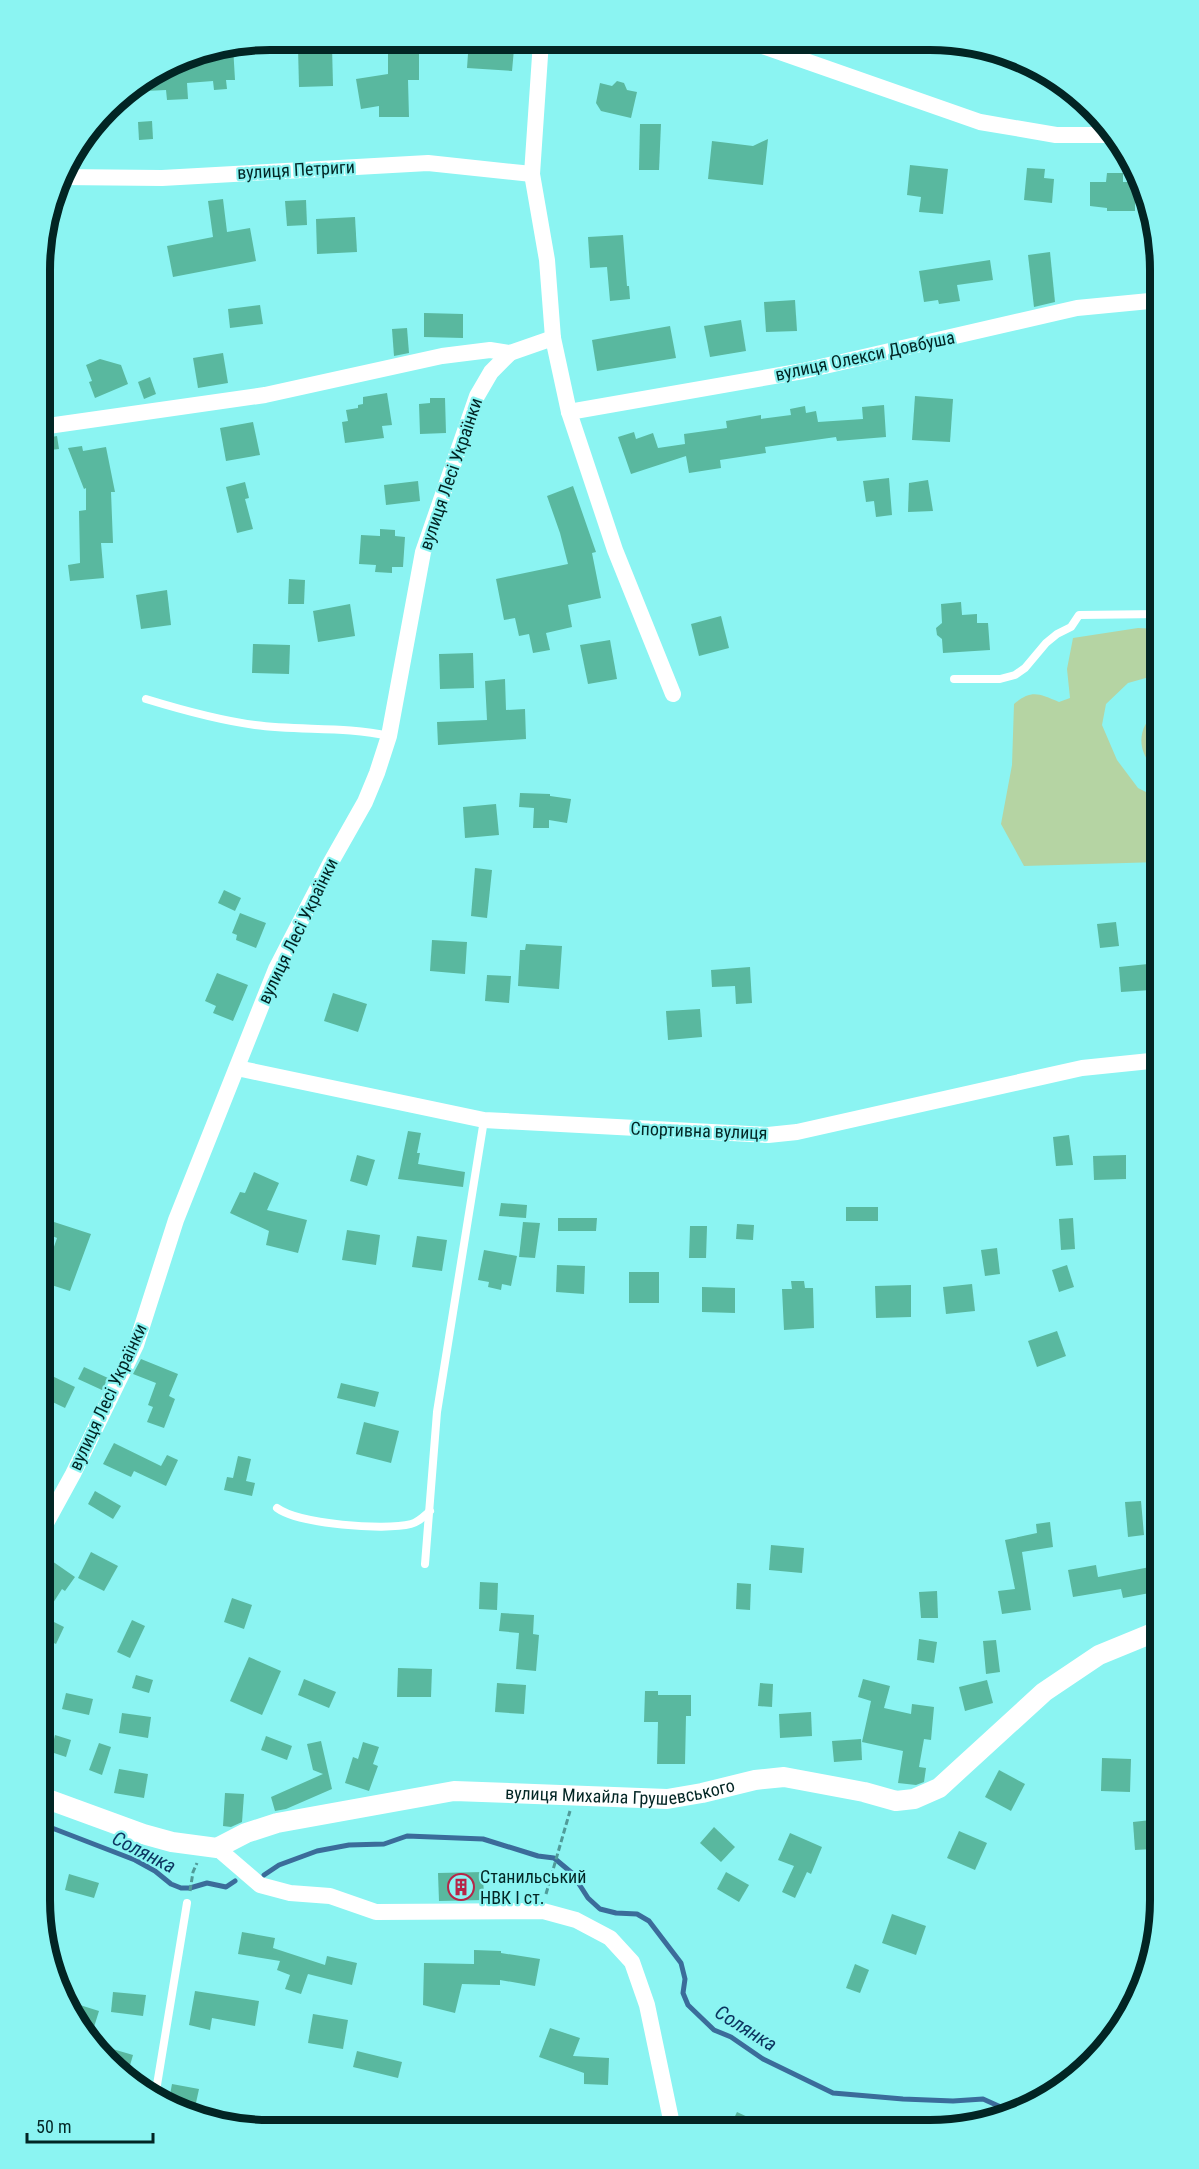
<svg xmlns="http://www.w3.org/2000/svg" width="1199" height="2169" font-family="'Roboto Condensed',sans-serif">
  <rect width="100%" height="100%" fill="#8bf4f2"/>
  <g fill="#b5d4a3">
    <path d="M1138,628l22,1v45l-32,9 -22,21 -4,21 15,35 21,28 10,5 12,-1v70l-136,4 -23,-42 11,-59 2,-61c18,-15 25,-10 45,-2l11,-4 -3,-29 6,-31z"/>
    <path d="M1158,710h2v63c-24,-18 -25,-45 -2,-63z"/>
  </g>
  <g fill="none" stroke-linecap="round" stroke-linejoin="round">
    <g stroke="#3b6c9a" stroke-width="5">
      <polyline points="39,1823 135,1860 155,1871 171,1884 181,1888 190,1888 207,1883 226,1887 235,1881"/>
      <polyline points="264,1875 279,1865 317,1851 349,1845 384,1844 407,1836 483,1839 538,1856 554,1858 572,1873 588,1898 600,1909 616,1913 637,1914 649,1921 681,1963 685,1979 683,1993 688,2005 714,2030 731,2037 763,2059 833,2093 903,2099 953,2101 983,2099 1003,2108 1010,2114"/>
    </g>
  </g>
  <g fill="#59b89f">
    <polygon points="469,40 503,40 502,48 514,49 512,71 467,68"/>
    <polygon points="233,46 235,80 226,80 227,89 214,90 213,81 187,83 188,99 167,100 166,90 125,92 182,56"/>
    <polygon points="332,46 333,86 299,87 298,47"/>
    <polygon points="388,50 419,50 419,80 408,80 409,117 379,117 379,106 361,109 356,79 388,74"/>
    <polygon points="617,81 624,83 627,90 637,92 631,118 601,111 596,103 600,83 612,86"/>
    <polygon points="152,121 153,139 139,140 138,122"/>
    <polygon points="640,124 661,124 659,170 639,170"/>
    <polygon points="768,139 763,185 708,179 712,141 753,146"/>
    <polygon points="910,165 948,169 943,214 919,212 921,197 907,195"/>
    <polygon points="1027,168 1045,169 1044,178 1054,179 1052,203 1024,200"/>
    <polygon points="1107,173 1123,173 1123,182 1135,182 1135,211 1107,211 1107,208 1090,206 1090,182 1106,182"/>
    <polygon points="223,199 227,232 250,228 256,261 173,277 167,246 213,237 208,201"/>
    <polygon points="306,200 307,225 287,226 285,201"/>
    <polygon points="355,217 357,252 317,254 316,219"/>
    <polygon points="623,235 627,286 629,286 630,299 610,301 607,267 590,268 588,237"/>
    <polygon points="1050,252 1055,302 1034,307 1028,255"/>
    <polygon points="990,260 993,280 957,285 960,301 939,304 938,300 924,302 919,271"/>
    <polygon points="795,300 797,331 766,332 764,302"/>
    <polygon points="260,305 263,324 230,328 228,309"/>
    <polygon points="424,313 463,314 463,338 424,337"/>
    <polygon points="741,320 746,351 710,357 704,326"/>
    <polygon points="670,326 676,358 597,371 592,340"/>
    <polygon points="407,328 409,353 394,356 392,329"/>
    <polygon points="223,353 228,383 198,388 193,358"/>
    <polygon points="100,359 121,365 128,384 95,398 89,382 92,381 86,365"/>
    <polygon points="150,377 156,394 144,399 138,382"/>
    <polygon points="387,393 392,425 382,426 384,438 345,443 342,422 348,421 346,410 358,408 358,405 363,404 363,397"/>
    <polygon points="915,396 953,399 950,442 912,440"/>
    <polygon points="430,398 445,398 446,433 420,434 419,404 430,403"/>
    <polygon points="884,405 886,437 837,441 836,437 765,447 766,453 720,460 721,468 689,473 686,456 631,474 618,437 634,432 636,439 653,433 658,448 685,444 684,434 727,428 726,421 761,415 761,419 791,415 790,409 805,406 806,413 816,411 818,422 863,419 862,407"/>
    <polygon points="253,422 260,455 226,461 220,428"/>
    <polygon points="57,436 59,449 42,451 41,439"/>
    <polygon points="82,446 83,451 106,447 115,492 111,492 113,543 101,543 104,578 70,581 68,565 80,563 79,511 86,510 86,488 84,489 68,448"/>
    <polygon points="889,478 892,515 876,517 874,501 866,502 863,481"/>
    <polygon points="928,480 933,511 908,512 909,483"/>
    <polygon points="418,481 420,501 386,505 384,485"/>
    <polygon points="245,482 249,498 245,499 253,529 237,533 226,487"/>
    <polygon points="573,486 596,552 592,553 601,598 568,605 572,627 546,633 550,650 533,653 529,634 519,636 515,618 504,620 496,579 568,564 560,533 547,496"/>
    <polygon points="380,529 395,530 395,536 405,537 403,567 392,567 392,573 375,572 376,565 359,564 361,535 380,536"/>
    <polygon points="289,579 305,580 304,604 288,604"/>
    <polygon points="167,590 171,625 141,629 136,595"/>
    <polygon points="961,602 962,615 977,614 977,623 988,623 990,650 943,653 942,639 937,635 936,628 942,623 941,604"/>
    <polygon points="350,604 355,636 318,642 313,611"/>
    <polygon points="721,616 729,648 699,656 691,624"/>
    <polygon points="610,640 617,679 588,684 580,645"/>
    <polygon points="253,644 290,645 289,674 252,673"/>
    <polygon points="473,653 474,688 440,689 439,654"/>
    <polygon points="505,679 506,710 525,709 526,739 438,745 437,722 487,720 485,681"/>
    <polygon points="520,793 550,794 550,796 571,799 567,823 549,820 549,828 533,828 534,808 519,807"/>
    <polygon points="496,804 499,835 465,838 463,807"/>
    <polygon points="475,868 492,870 487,918 471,916"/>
    <polygon points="224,890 241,898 235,911 218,903"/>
    <polygon points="240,913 266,923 256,948 236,940 237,935 232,933"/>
    <polygon points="1116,922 1119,946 1100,948 1097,924"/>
    <polygon points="432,940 467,942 465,974 430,971"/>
    <polygon points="526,944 562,946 559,989 518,986 520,950 525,950"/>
    <polygon points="1148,964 1151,990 1121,992 1119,967"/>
    <polygon points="750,967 752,1003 736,1004 735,986 712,987 711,970"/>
    <polygon points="217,973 248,985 233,1021 213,1013 216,1006 205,1001"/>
    <polygon points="487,975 511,976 509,1003 485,1001"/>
    <polygon points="333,993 367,1004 358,1032 324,1021"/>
    <polygon points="700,1009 702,1037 668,1040 666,1011"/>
    <polygon points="408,1131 421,1133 417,1153 420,1153 418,1164 465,1172 463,1187 398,1179"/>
    <polygon points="1069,1135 1073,1165 1056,1166 1053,1137"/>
    <polygon points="357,1155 375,1160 367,1186 350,1181"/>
    <polygon points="1126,1155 1126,1179 1094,1180 1093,1156"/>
    <polygon points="254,1172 279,1183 267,1210 307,1220 298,1253 266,1245 269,1231 230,1213 240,1192 245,1193"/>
    <polygon points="501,1203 527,1205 526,1218 499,1216"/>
    <rect x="846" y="1207" width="32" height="14"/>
    <polygon points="558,1218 597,1218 596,1231 558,1231"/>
    <polygon points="1073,1218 1075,1249 1061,1250 1059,1219"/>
    <polygon points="54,1222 91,1234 70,1291 42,1282 57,1238 50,1235"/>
    <polygon points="523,1222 540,1223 535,1258 519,1257"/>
    <polygon points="737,1224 754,1225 753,1240 736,1239"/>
    <polygon points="690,1226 707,1226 706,1258 689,1258"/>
    <polygon points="347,1230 380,1235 376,1265 342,1260"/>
    <polygon points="417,1236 447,1240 442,1271 412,1267"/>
    <polygon points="997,1248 1000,1274 985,1276 981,1250"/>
    <polygon points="484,1250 517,1256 511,1286 502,1284 501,1290 488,1287 489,1282 478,1280"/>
    <polygon points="557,1265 585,1266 584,1294 556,1292"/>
    <polygon points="1067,1265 1074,1287 1059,1292 1052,1270"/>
    <rect x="629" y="1272" width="30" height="31"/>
    <polygon points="791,1281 804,1281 805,1288 813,1288 814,1328 784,1330 782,1289 792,1289"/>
    <polygon points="972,1284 975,1311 946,1314 943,1287"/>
    <polygon points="911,1285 911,1317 876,1318 875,1286"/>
    <polygon points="702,1287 735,1288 735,1313 702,1312"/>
    <polygon points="1057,1331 1066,1356 1037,1367 1028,1341"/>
    <polygon points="141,1359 178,1374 169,1396 175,1399 164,1428 147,1422 153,1407 148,1405 156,1383 133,1374"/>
    <polygon points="84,1367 108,1378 102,1390 78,1379"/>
    <polygon points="50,1375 75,1387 65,1408 40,1396"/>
    <polygon points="341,1383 379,1392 375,1407 337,1398"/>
    <polygon points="364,1422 399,1431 391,1463 356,1454"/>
    <polygon points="114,1443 161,1466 167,1455 178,1460 166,1486 134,1471 131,1477 103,1464"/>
    <polygon points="238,1456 251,1459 246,1481 255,1483 252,1496 224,1490 227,1477 233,1478"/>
    <polygon points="95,1491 121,1506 113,1519 88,1504"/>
    <polygon points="1141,1501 1144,1535 1128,1537 1125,1502"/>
    <polygon points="1050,1522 1053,1547 1022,1552 1031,1610 1002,1614 998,1591 1015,1589 1005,1540 1037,1533 1036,1524"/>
    <polygon points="771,1545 804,1548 802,1573 769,1570"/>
    <polygon points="39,1552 75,1577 65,1591 62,1589 44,1617 64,1627 56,1644 39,1636"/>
    <polygon points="91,1552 118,1566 104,1591 78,1578"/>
    <polygon points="1096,1565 1098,1577 1150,1567 1155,1592 1123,1598 1121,1589 1073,1597 1068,1570"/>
    <polygon points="480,1582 498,1583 497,1610 479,1609"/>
    <polygon points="737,1583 751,1584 750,1610 736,1609"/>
    <polygon points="937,1591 938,1618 921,1618 919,1592"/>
    <polygon points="232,1598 252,1605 244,1629 224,1622"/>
    <polygon points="501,1613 534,1615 533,1634 539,1635 536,1671 516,1669 519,1633 499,1631"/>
    <polygon points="132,1620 145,1626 130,1658 117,1652"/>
    <polygon points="919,1639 937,1642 934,1663 917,1660"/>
    <polygon points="996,1640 1000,1672 986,1674 983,1641"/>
    <polygon points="249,1657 281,1671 262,1715 230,1701"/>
    <polygon points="398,1668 432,1669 431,1697 397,1697"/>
    <polygon points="136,1675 153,1680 149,1693 132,1688"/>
    <polygon points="304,1679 336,1692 329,1708 298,1695"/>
    <polygon points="863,1679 890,1686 884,1708 911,1714 912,1704 934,1707 931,1740 924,1739 919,1767 926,1768 924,1782 916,1785 898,1783 903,1751 862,1742 871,1701 858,1697"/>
    <polygon points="987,1680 993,1703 965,1711 959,1687"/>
    <polygon points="497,1683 526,1685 524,1714 495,1712"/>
    <polygon points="760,1683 773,1684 772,1707 758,1706"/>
    <polygon points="645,1691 658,1691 658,1695 691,1695 691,1716 686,1716 685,1764 657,1764 658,1722 644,1722"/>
    <polygon points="66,1693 93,1699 89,1715 62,1709"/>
    <polygon points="811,1712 812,1736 780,1738 779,1714"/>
    <polygon points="122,1713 151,1717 148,1738 119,1733"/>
    <polygon points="55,1735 71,1740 66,1757 51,1752"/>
    <polygon points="266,1736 292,1746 287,1760 261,1750"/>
    <polygon points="861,1739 862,1760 834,1762 832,1741"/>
    <polygon points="321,1741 332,1789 286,1809 275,1811 271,1797 323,1774 313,1770 307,1744"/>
    <polygon points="363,1742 379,1747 373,1764 378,1766 369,1791 345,1783 353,1757 358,1759"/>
    <polygon points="99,1743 111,1747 102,1775 89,1770"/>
    <polygon points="1102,1758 1131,1759 1130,1792 1101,1791"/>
    <polygon points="119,1769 148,1774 144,1798 114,1793"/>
    <polygon points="999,1770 1025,1784 1011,1811 985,1797"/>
    <polygon points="225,1793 244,1794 242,1822 231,1827 223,1826"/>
    <polygon points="1151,1820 1153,1849 1135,1850 1133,1822"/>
    <polygon points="714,1827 735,1847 721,1862 700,1843"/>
    <polygon points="959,1831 987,1843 975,1870 947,1858"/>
    <polygon points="790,1833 822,1847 811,1874 807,1872 795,1898 782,1892 794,1866 778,1860"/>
    <polygon points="483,1872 484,1900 439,1901 438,1873"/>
    <polygon points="726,1872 749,1885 739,1902 717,1889"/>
    <polygon points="69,1874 99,1883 94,1898 65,1890"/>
    <polygon points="892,1914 926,1926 916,1955 882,1943"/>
    <polygon points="242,1932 275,1938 273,1948 325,1965 327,1956 357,1963 352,1985 308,1974 301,1994 285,1989 290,1975 277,1970 280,1961 238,1954"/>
    <polygon points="474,1950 501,1951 501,1953 540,1959 535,1986 500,1980 500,1985 462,1984 455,2013 423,2005 424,1963 474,1964"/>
    <polygon points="855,1964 869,1970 860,1993 846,1988"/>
    <polygon points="195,1991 259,2001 255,2026 212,2018 210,2030 189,2025"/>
    <polygon points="113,1992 146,1995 143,2016 111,2012"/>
    <polygon points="64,2000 99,2011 90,2040 78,2028"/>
    <polygon points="313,2014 348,2020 343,2049 308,2043"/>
    <polygon points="550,2028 580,2038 573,2056 609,2058 608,2085 584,2084 584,2073 539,2057"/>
    <polygon points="92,2043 133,2055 126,2079"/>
    <polygon points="357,2051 402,2062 398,2078 353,2067"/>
    <polygon points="172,2084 199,2089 194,2112 173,2108 168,2105"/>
    <polygon points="737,2112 754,2120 749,2129 729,2129"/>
  </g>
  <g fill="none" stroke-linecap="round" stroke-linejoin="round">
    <g stroke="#509b99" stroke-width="3" stroke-dasharray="6 3" stroke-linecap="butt">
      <polyline points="190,1891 193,1872 197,1863"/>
      <polyline points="546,1894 570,1811"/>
    </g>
    <g stroke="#fff" stroke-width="8">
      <polyline points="954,679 1000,679 1015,675 1025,668 1046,643 1057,634 1071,627 1079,615 1160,614"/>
      <path d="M146,699c36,11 71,21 109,26 44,6 90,1 134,11"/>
      <path d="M277,1508c22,16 107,23 134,16 8,-2 13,-8 19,-13"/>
      <polyline points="425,1564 437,1412 484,1120"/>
      <polyline points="155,2097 187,1903"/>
    </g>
    <g stroke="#fff" stroke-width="16">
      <polyline points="541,41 532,174 547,260 553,338 569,412 615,550 673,694"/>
      <polyline points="751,42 980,122 1056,135 1116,135"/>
      <polyline points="60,177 162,178 428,163 532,174"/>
      <polyline points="569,412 803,371 1077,308 1160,300"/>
      <polyline points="41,427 265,395 442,356 490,350 510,353"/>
      <polyline points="237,1068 484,1120 768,1135 797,1132 1082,1068 1160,1060"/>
      <polyline points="39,1536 73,1474 136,1345 176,1220 276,969 331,862 365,802 377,773 389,736 423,552 477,396 491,372 510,353 553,338"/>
      <polyline points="217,1848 260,1885 290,1893 330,1896 376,1912 543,1911 576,1920 610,1938 632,1962 647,2005 673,2129"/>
    </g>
    <path stroke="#fff" stroke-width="20" id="s1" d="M39,1796l104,38 29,8 45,6 29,-15 31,-10 177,-32 213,8 35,-6 53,-13 29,-3 80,15 32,9 18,-2 25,-11 105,-96 55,-37 61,-25"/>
  </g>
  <defs>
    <symbol id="building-ring" viewBox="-11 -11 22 22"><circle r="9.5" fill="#8bf4f2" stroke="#b72547" stroke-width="1.5"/><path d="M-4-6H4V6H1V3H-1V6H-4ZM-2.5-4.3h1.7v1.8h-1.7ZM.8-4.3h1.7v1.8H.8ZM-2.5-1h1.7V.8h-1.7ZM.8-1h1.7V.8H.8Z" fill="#b72547"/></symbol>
  </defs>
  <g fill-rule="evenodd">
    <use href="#building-ring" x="446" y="1872" width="30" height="30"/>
  </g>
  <g text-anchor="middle" stroke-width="4.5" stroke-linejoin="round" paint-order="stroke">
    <g font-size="18" fill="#022524" stroke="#8bf4f2">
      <text transform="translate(296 170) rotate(-3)" y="6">вулиця Петриги</text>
      <text transform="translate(865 356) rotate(-12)" y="6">вулиця Олекси Довбуша</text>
      <text transform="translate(451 474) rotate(-71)" y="6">вулиця Лесі Українки</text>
      <text transform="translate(298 931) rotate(-64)" y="6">вулиця Лесі Українки</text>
      <text transform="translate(699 1131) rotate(2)" y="6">Спортивна вулиця</text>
      <text transform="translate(108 1397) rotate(-65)" y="6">вулиця Лесі Українки</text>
      <text dy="6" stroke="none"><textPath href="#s1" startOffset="598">вулиця Михайла Грушевського</textPath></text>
    </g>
    <g font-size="18" fill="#022524" stroke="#8bf4f2" text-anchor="start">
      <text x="480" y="1883">Станильський<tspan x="480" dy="21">НВК І ст.</tspan></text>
    </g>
    <g font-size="20" font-style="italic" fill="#0b335e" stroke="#8bf4f2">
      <text transform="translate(144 1852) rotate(27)" y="7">Солянка</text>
      <text transform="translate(746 2028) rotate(32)" y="7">Солянка</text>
    </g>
  </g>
  <path d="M0 0H1199V2169H0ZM270 50H930A220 220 0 0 1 1150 270V1900A220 220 0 0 1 930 2120H270A220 220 0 0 1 50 1900V270A220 220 0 0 1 270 50Z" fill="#8bf4f2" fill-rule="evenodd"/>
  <path fill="none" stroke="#022524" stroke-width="8" d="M270 50H930A220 220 0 0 1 1150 270V1900A220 220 0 0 1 930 2120H270A220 220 0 0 1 50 1900V270A220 220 0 0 1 270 50Z"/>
  <path d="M27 2133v9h126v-9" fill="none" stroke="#022524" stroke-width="3"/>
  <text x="36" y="2133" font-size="18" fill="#022524" stroke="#8bf4f2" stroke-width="4.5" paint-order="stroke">50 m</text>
</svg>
